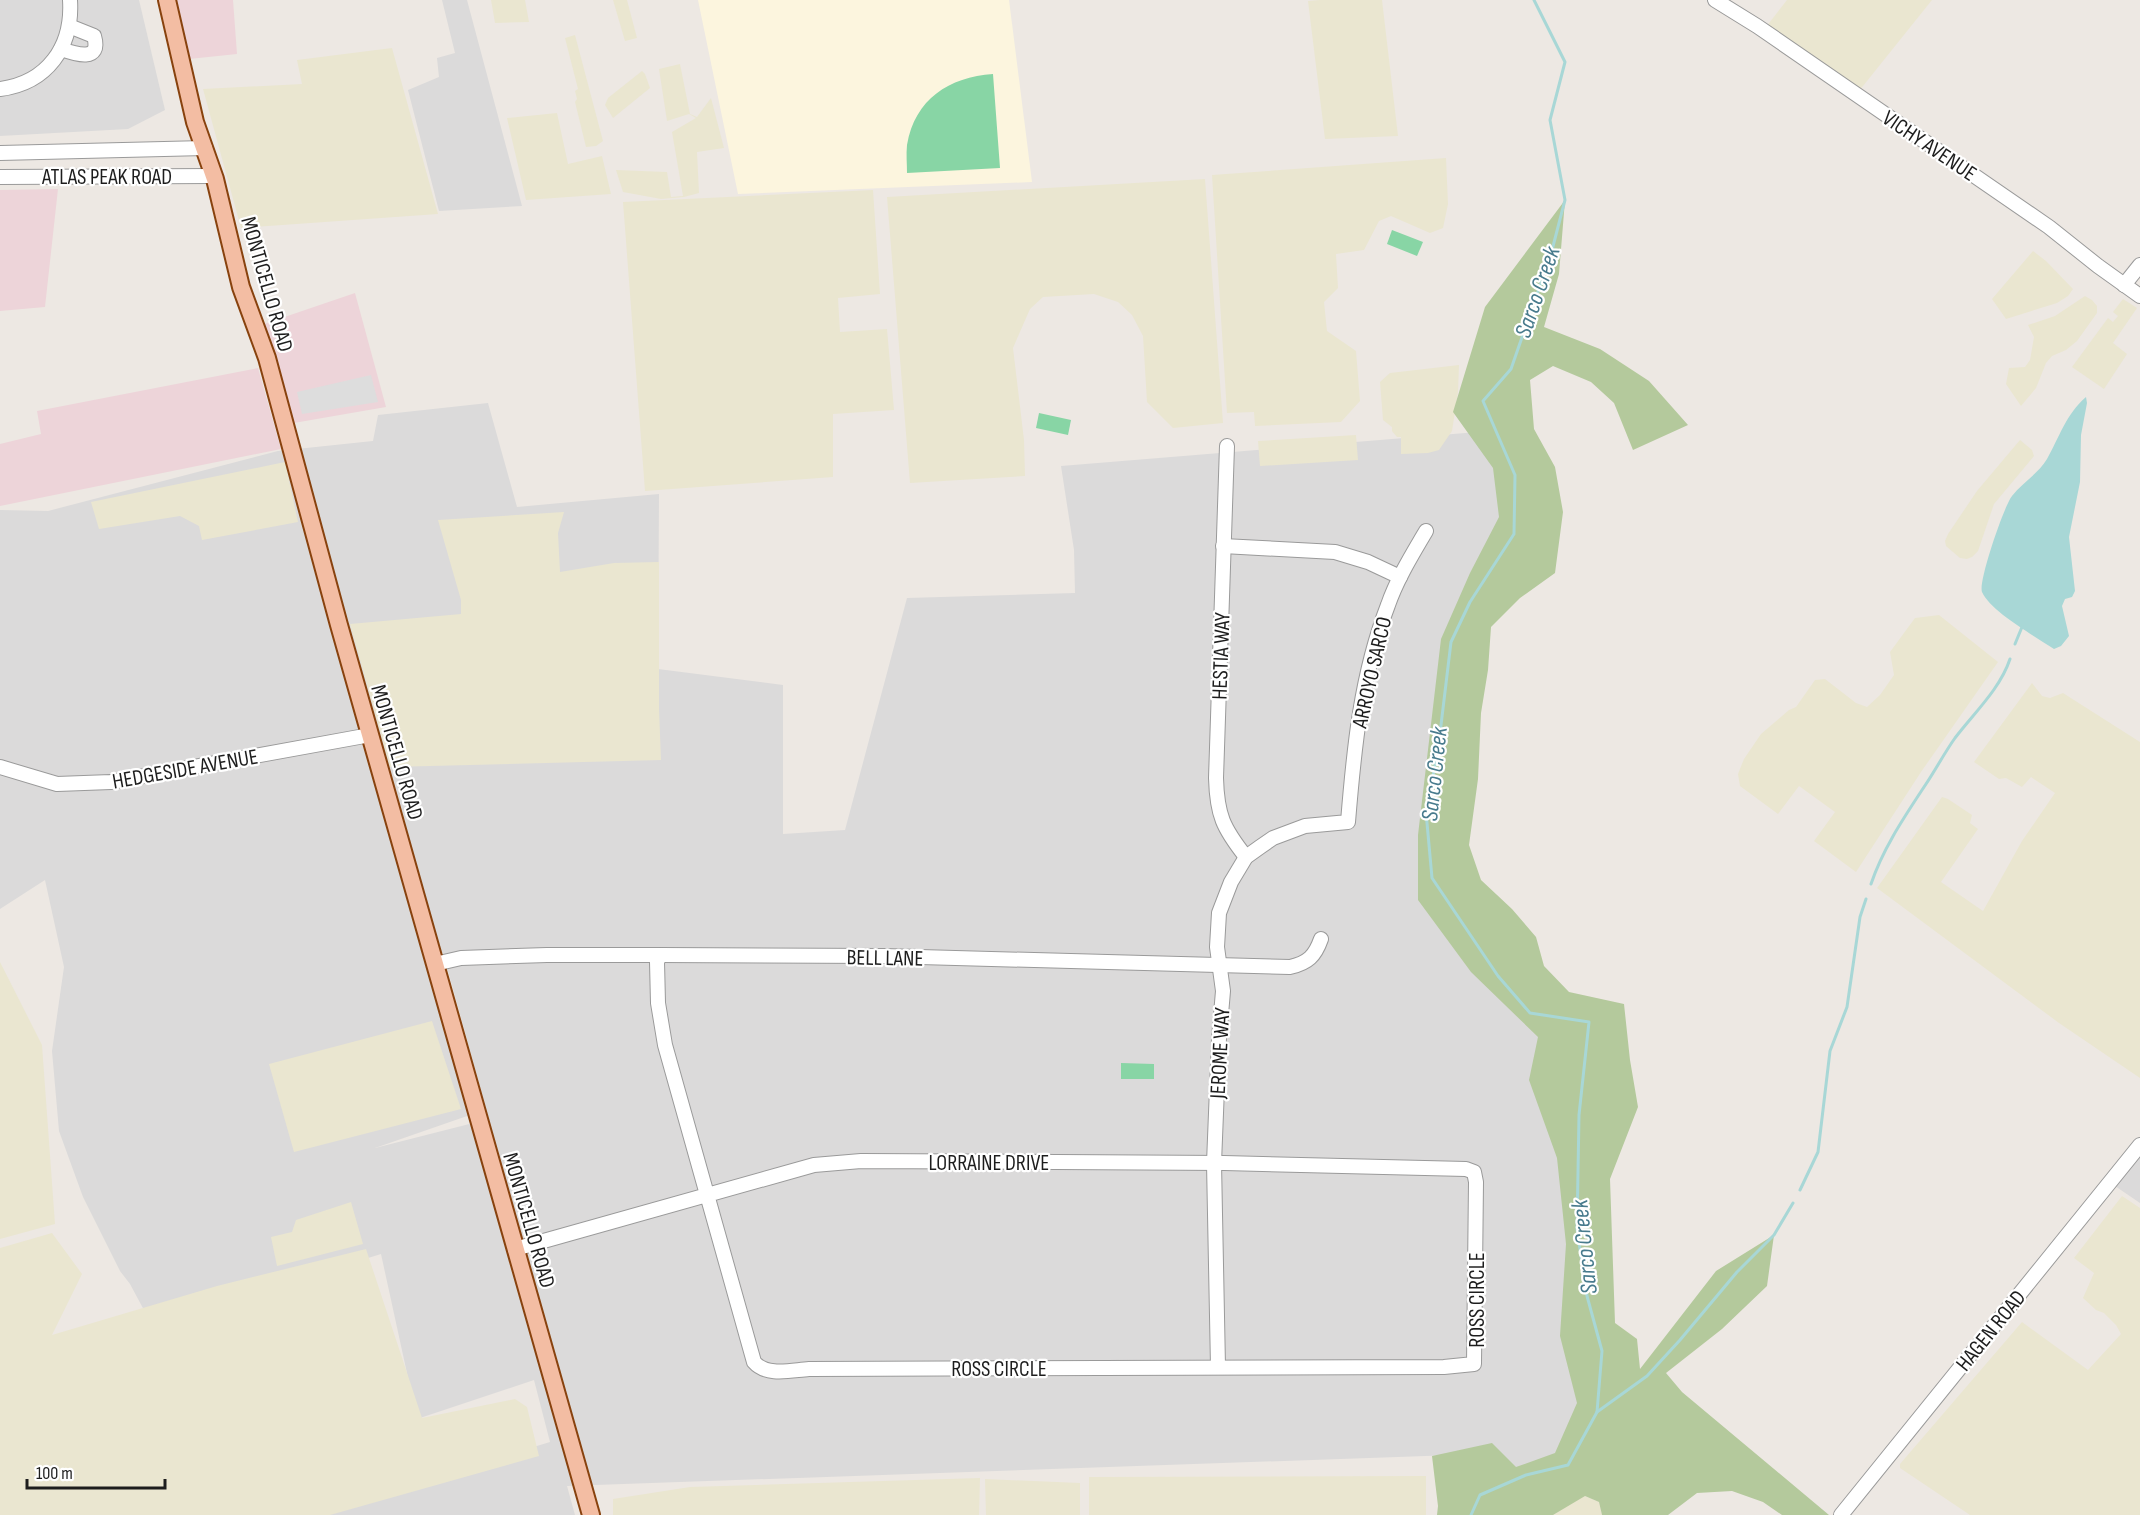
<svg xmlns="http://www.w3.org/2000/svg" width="2140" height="1515" font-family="'Sofia Sans Condensed',sans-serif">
  <rect width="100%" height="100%" fill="#ede8e3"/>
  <g fill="#dbdada" fill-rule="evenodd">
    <polygon points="0,0 139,0 165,110 128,129 0,136"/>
    <polygon points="442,0 467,0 522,206 439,211 408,90 439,77 437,58 455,53"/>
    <path d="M488,403l29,104 142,-13 -1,175 125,16v149l62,-4 62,-232 168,-5 -1,-43 -13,-84 441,-36 37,33 -69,173 -31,206 167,233 -34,406 -118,-26 -887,31 8,29h-290l99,-23 166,-50 -16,-62 -117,39 -36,-165 -229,71 -22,-41 -10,-13 -37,-74 -24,-66 -7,-80 12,-84 -19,-87 -45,29v-399l48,1 230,-60 95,-10 5,-26zM443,953l46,166 -114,29 95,-33 -48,-161z"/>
    <polygon points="2140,1154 2140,1203 2115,1186"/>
  </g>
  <g fill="#edd4d9">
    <polygon points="175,0 233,0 237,54 189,59"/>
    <polygon points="58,189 45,307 0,311 0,190"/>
    <polygon points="355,293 386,407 288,424 261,325"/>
    <polygon points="258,368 281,449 0,506 0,444 41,434 37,411"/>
  </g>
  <polygon fill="#fcf5de" points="698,0 1009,0 1032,182 738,194"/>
  <g fill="#eae6d0">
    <polygon points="491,0 525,0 529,22 495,23"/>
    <polygon points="613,0 627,0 637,38 659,69 680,64 690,114 697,117 711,98 724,148 697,152 699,193 684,197 661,199 623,192 616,170 667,172 671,197 683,196 672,132 696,118 689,114 667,121 659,69 637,38 625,41"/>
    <polygon points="1320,0 1382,0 1398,136 1325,139 1308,1"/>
    <polygon points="1787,0 1932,0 1859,91 1766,27"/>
    <polygon points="575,35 603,141 596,146 586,147 575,102 577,99 575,91 578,89 565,38"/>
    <polygon points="392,48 438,214 241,228 203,89 302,84 297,60"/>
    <polygon points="642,71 645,74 650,88 613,118 605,105 608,98"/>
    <polygon points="557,113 568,164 602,156 611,194 526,200 507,118"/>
    <polygon points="1446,158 1448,204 1443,228 1430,233 1391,216 1379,221 1364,250 1336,254 1338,288 1324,302 1327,331 1356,351 1360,401 1341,422 1255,426 1254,412 1227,413 1212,175"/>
    <polygon points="1205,179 1223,423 1173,428 1147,402 1143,336 1132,315 1118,302 1094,294 1043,297 1030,309 1013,348 1024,440 1025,476 910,483 887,197"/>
    <polygon points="873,190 880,294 838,298 840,332 887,329 894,410 833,414 833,477 645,491 623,202"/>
    <polygon points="2033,251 2046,261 2073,289 2068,296 2057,303 2006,319 1992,299"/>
    <polygon points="2085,296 2092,300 2097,306 2097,313 2077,341 2066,350 2052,356 2046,363 2036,388 2021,406 2006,384 2009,368 2025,367 2030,360 2034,337 2028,325 2055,316"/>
    <polygon points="2123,299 2137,308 2113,343 2127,354 2104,389 2072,367 2108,318 2113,322 2118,316 2113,312"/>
    <polygon points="1459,365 1458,392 1452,431 1439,450 1428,453 1401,454 1401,437 1397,437 1392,431 1392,427 1383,420 1380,382 1390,373"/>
    <polygon points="1356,435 1358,460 1260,466 1258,441"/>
    <polygon points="2020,440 2032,450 2034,456 1994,504 1978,551 1972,557 1967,559 1960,558 1946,546 1945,541 1948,534 1977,491"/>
    <polygon points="285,462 298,522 202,540 199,526 180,516 99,529 91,502"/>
    <polygon points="564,512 558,533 560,572 614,563 659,562 659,709 661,760 390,767 350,624 461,614 461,600 438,520"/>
    <polygon points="1939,615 1998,662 1921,772 1856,872 1814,841 1835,812 1799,786 1778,814 1740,786 1738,774 1744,759 1761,734 1789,710 1796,707 1815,680 1825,679 1856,703 1867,707 1880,695 1894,675 1890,652 1915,618"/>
    <polygon points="2032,683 2042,696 2050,698 2063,693 2140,742 2140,1078 2059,1023 1877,888 1942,797 1948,799 1972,815 1970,823 1978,829 1941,882 1983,911 2022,841 2055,793 2031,777 2022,787 2006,778 1999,779 1974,762"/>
    <polygon points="0,962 42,1045 55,1224 0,1239"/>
    <polygon points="432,1021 461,1109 294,1152 269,1064"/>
    <polygon points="2122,1196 2140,1208 2140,1515 1970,1515 1900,1468 1900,1464 2022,1322 2088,1370 2121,1334 2116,1325 2104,1313 2096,1310 2083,1298 2094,1273 2074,1258"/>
    <polygon points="351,1202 363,1244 277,1266 271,1237 292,1232 296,1220"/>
    <polygon points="52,1233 82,1274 52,1335 217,1286 366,1249 422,1418 515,1399 527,1407 539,1456 330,1515 0,1515 0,1248"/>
    <polygon points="1426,1476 1426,1515 1089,1515 1089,1477"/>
    <polygon points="980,1478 979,1515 613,1515 613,1499 690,1487"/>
    <polygon points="985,1479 1080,1483 1080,1515 986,1515"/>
    <polygon points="1585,1496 1599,1502 1602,1515 1512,1515"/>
  </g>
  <polygon fill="#b4c99c" points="1565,200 1559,274 1544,327 1600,349 1649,381 1688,425 1633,450 1614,403 1591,382 1553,366 1530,380 1534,429 1555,467 1563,512 1555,573 1520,598 1491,627 1488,670 1481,713 1478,779 1469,845 1481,880 1512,909 1536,937 1544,966 1569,992 1624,1004 1630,1060 1638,1107 1610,1179 1615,1323 1637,1339 1640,1369 1716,1271 1774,1235 1767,1286 1722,1329 1666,1373 1682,1392 1829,1515 1782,1515 1763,1502 1732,1491 1697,1493 1668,1515 1602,1515 1599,1502 1585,1496 1553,1515 1437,1515 1438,1506 1432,1456 1492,1443 1516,1467 1555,1453 1577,1403 1560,1336 1566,1244 1557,1158 1529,1080 1538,1037 1471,972 1418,900 1418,835 1441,639 1470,573 1499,517 1493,468 1453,412 1485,307"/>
  <g fill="#88d5a5">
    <path d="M993,74l7,94 -93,5c0,-9 -1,-19 0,-28 8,-46 42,-68 86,-71z"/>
    <polygon points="1392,230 1423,242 1417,256 1387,244"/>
    <polygon points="1039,413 1071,420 1068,435 1036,428"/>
    <polygon points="1121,1063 1154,1064 1154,1079 1121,1079"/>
  </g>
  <polygon fill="#ddd" points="371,375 378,402 302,414 297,392"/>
  <path fill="#a8d7d6" d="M2086,397l1,6 -6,32 -1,47 -11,55 6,54 -3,6 -7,2 -3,7 7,30 -8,10 -7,3c-19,-13 -63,-37 -72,-57 -4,-10 22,-86 30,-96 10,-13 26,-22 35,-37 12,-21 19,-45 39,-62z"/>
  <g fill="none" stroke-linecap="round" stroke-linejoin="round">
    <g stroke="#a8d7d6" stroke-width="3">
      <polyline points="2015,644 2022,627"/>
      <path d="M1871,884c12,-36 34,-68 55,-100 10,-15 19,-32 29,-46 19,-25 45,-49 55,-79"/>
      <polyline points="1800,1190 1818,1152 1830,1051 1847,1007 1860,917 1866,899"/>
      <polyline points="1597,1412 1647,1376 1680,1340 1737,1272 1774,1235 1793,1203"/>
      <polyline points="1471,1515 1480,1495 1526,1475 1568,1465 1597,1412 1602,1351 1587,1296 1577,1229 1579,1115 1589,1022 1530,1013 1498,976 1432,878 1426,812 1438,750 1451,642 1470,602 1514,534 1515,475 1483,401 1511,369 1551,254 1565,200 1550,120 1565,62 1534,0"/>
    </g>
    <defs>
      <g id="minor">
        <polyline points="1715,0 1757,26 2049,227 2098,266 2140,296"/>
        <path d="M61,49c14,5 41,14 33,-13l-25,-10"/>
        <path d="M0,89c47,-6 73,-42 70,-89"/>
        <polyline points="0,153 205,148"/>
        <polyline points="0,177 214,176"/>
        <polyline points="2124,285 2140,265"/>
        <path d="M1227,446l-11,332c1,37 7,50 30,79"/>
        <polyline points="1223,546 1335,552 1368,562 1400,577"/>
        <polyline points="0,767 57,784 111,782 370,735"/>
        <path d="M435,964l26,-6 86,-3h113l224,1 406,11c18,-4 25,-11 31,-28"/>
        <path d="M515,1249l299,-84 47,-4 363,2 242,6 8,3 2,10 -2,182 -30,3 -635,2c-17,1 -42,8 -55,-7l-89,-317 -7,-42 -1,-41 3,-7"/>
        <path d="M1218,1367l-4,-204 5,-125 4,-47 -6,-44 2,-34 12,-31 15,-25 14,-10 13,-9 32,-12 43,-4c6,-74 13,-147 40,-217 9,-26 24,-50 38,-74"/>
        <polyline points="1841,1515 2140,1145"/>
      </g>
      <polyline id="major" points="167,0 195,122 215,179 241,287 267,358 339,625 591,1515"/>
    </defs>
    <use href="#minor" stroke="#9a9a9a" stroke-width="16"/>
    <use href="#major" stroke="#88420e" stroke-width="20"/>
    <use href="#minor" stroke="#fff" stroke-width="14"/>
    <use href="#major" stroke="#f3bda3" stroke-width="16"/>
  </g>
  <g text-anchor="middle" stroke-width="4.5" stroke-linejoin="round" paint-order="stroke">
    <g font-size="22" fill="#1d1d1d" stroke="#fff">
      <text transform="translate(1930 145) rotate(34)" y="8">VICHY AVENUE</text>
      <text x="107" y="184">ATLAS PEAK ROAD</text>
      <text transform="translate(268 284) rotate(74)" y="8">MONTICELLO ROAD</text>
      <text transform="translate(1220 656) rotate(-88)" y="8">HESTIA WAY</text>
      <text transform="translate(1371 672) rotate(-77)" y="8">ARROYO SARCO</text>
      <text transform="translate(398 752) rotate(74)" y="8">MONTICELLO ROAD</text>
      <text transform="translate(185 768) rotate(-10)" y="8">HEDGESIDE AVENUE</text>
      <text transform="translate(885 957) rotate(1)" y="8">BELL LANE</text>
      <text transform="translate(1219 1053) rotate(-87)" y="8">JEROME WAY</text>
      <text x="989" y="1170">LORRAINE DRIVE</text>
      <text transform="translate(530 1220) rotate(74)" y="8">MONTICELLO ROAD</text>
      <text transform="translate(1476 1300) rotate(-90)" y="8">ROSS CIRCLE</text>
      <text transform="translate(1990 1330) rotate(-51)" y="8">HAGEN ROAD</text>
      <text x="999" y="1376">ROSS CIRCLE</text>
    </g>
    <g font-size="24" font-style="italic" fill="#487b8d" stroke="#fff">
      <text transform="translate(1537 292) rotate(-71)" y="8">Sarco Creek</text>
      <text transform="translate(1434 774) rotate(-84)" y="8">Sarco Creek</text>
      <text transform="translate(1584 1247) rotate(-96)" y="8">Sarco Creek</text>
    </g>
  </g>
  <path d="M27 1479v9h138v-9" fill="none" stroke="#1d1d1d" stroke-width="3"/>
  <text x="36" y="1479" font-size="18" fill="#1d1d1d" stroke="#ffffff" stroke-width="4.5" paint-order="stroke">100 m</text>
</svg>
